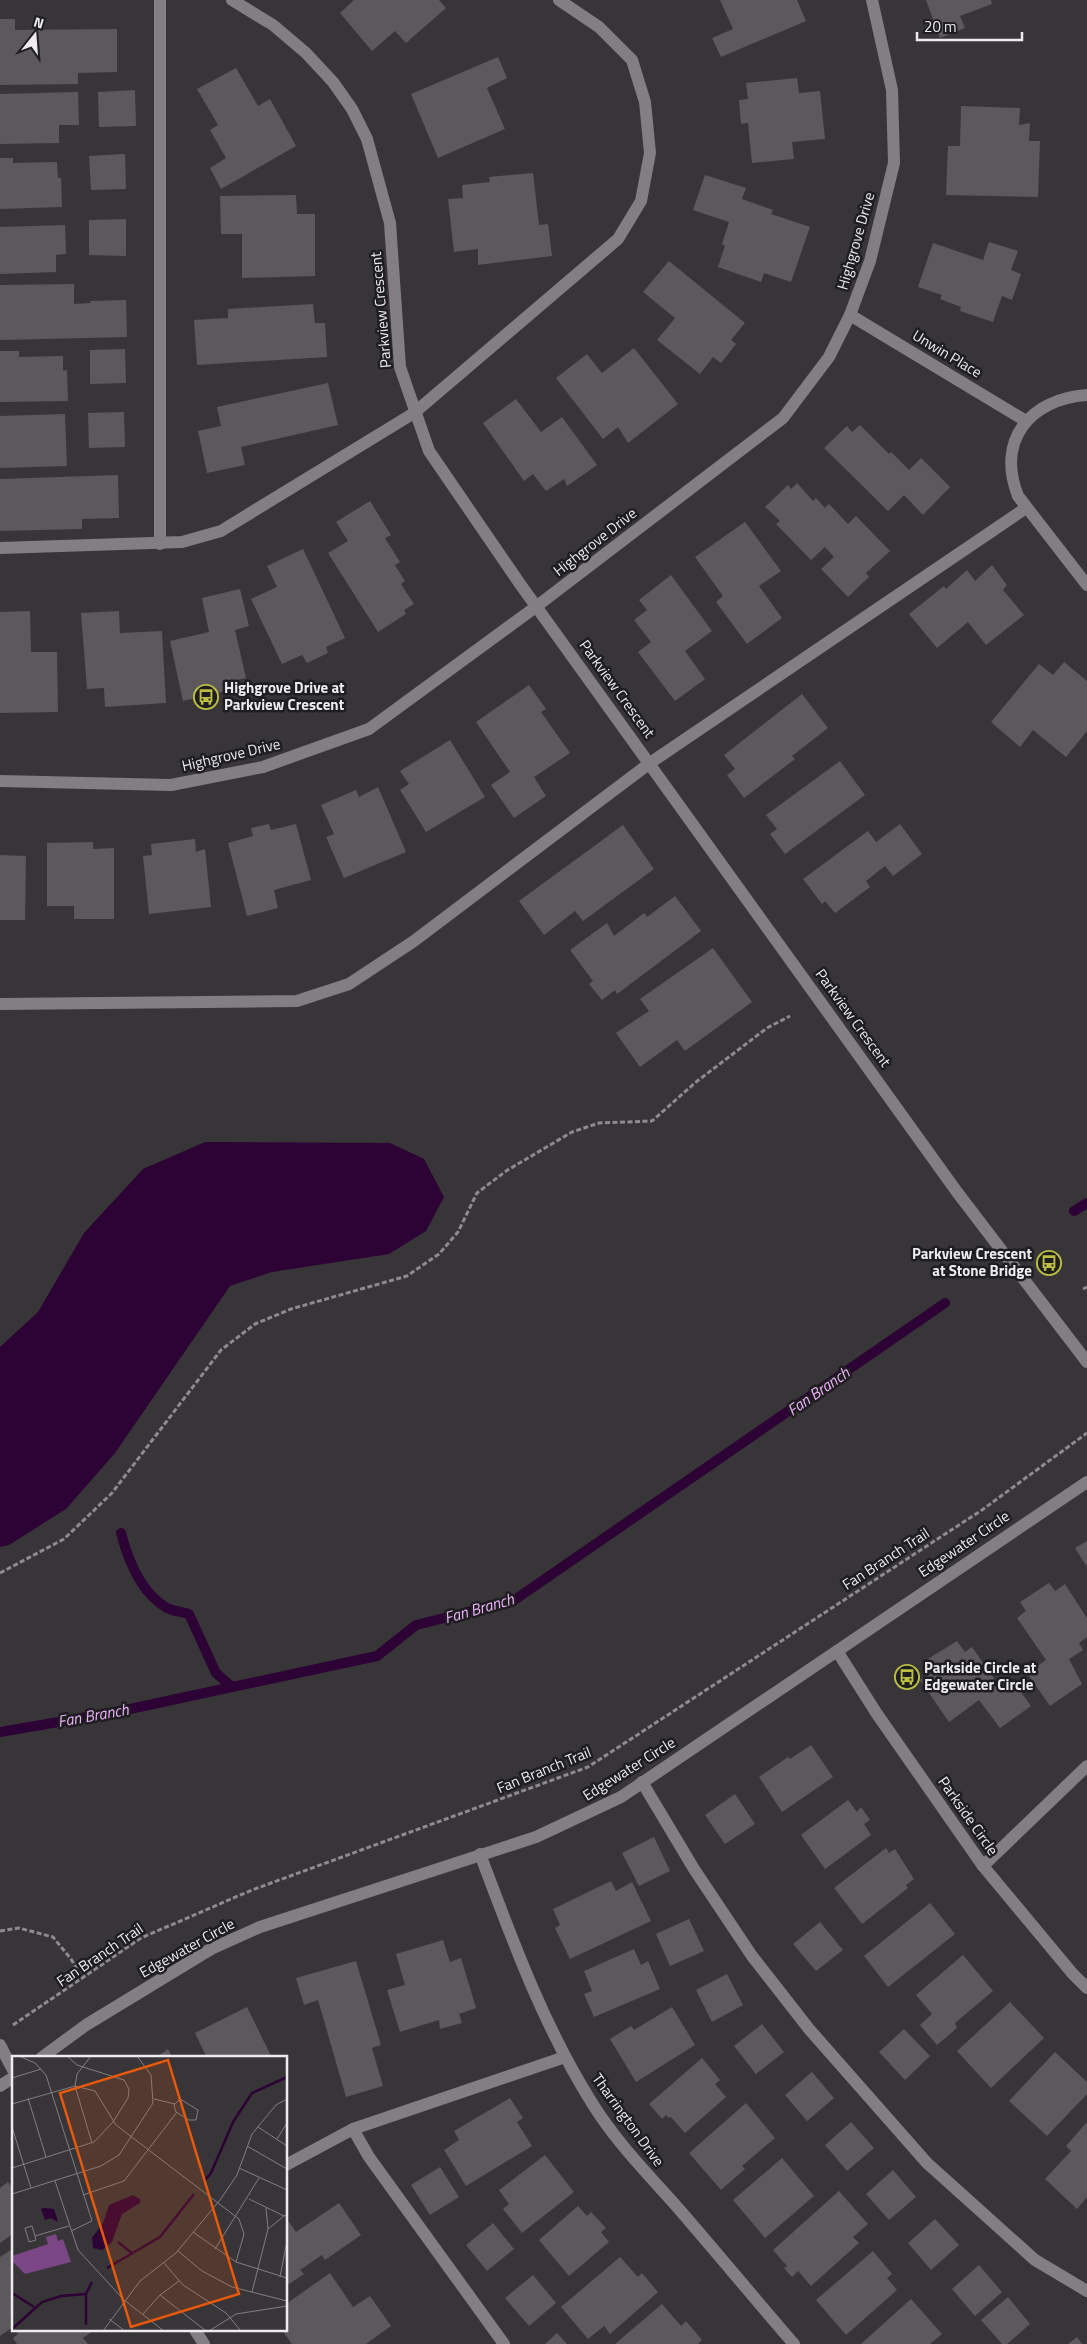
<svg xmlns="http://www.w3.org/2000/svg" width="1087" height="2344" font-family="'Titillium Web',sans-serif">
  <rect width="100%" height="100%" fill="#383538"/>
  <polygon fill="#2d0235" points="205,1142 390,1143 424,1159 444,1197 426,1231 389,1254 272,1272 230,1286 115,1453 66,1509 9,1545 0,1547 0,1347 38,1312 84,1233 143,1169"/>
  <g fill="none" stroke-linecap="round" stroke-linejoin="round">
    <g stroke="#2d0235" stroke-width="10">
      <polyline points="1074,1211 1087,1203"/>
      <path d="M121,1533c7,27 20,60 46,75 6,3 15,4 22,6l27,59 16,14"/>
      <polyline points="0,1732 116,1712 377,1656 416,1625 513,1601 945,1303"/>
    </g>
  </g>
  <g fill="#5c585c">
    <polygon points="354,0 439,0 446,8 406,43 395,31 372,51 340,13"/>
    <polygon points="720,0 797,0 806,21 721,57 712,38 733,29"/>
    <polygon points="926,0 991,0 992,4 960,16 965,28 940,38"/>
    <polygon points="0,19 15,19 15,30 117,29 117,72 78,73 78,84 0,85"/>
    <polygon points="498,57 507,78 487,88 505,129 438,158 411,94"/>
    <polygon points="236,68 258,106 270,99 296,146 221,189 210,168 226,158 210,130 218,125 197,89"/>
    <polygon points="797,78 799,93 820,91 825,139 792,142 794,159 752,163 748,123 741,124 739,100 748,99 746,83"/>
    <polygon points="135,90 136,126 99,127 98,92"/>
    <polygon points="78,92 79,125 59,125 59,143 0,144 0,94"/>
    <polygon points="961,106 1020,108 1019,125 1030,123 1029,141 1040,141 1038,197 946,195 948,146 960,146"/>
    <polygon points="125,154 126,189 91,190 89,156"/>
    <polygon points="0,158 13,158 13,163 57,162 58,178 61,178 62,207 0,209"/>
    <polygon points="533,173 539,225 548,224 552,256 478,265 478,249 454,252 448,199 463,198 462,185 490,182 489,177"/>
    <polygon points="705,175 746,188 742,199 773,210 771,214 810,227 791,282 764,273 761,282 718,267 725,246 722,244 729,222 693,210"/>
    <polygon points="296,195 297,214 315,214 315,276 242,278 242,234 221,234 220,196"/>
    <polygon points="126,219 126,256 89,255 89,220"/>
    <polygon points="65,225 66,254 56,255 56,272 0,274 0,227"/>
    <polygon points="989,242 1018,251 1011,270 1021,274 1012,300 1002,296 993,322 960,311 961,307 940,299 942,295 918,287 933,243 983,260"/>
    <polygon points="669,261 745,323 731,340 736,344 721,363 713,357 700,374 657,340 675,318 643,292"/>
    <polygon points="74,284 74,304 91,303 90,301 126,300 127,337 0,340 0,285"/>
    <polygon points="313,304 315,323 325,323 327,357 197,365 194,320 228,318 228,309"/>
    <polygon points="634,348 678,404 628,443 618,427 603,439 556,378 587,354 602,373"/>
    <polygon points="125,349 126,383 90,384 90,350"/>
    <polygon points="0,351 19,351 19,357 63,356 63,371 67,370 68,401 0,402"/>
    <polygon points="328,383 338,425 241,447 245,465 207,473 198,431 221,426 217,407"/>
    <polygon points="516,399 541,432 562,417 597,465 567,486 564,479 546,491 533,474 524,481 483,423"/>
    <polygon points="124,412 125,447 89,448 88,413"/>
    <polygon points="65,414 67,466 0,468 0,416"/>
    <polygon points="860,425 889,454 891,452 909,470 921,458 950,487 923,515 904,495 888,511 824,448 847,426 852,432"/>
    <polygon points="118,475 119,518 82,519 82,529 0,531 0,479"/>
    <polygon points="797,483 813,501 816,498 825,508 829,504 848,524 856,516 890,551 866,573 869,577 848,597 821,569 834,557 825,547 811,560 776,524 780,521 765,507 788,485 791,489"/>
    <polygon points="370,501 391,535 385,538 400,562 395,565 405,581 401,584 414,604 404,610 406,614 378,632 328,553 348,541 336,522"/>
    <polygon points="745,522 781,571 759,586 782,618 747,644 716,602 723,596 695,557"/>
    <polygon points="303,549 345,638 326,647 328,653 307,663 302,655 282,664 251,599 277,587 267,566"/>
    <polygon points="992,565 1007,585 1003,590 1024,615 986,645 968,622 937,648 909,614 944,586 946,589 967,570 975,581"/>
    <polygon points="671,575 712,631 685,651 705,679 675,701 638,652 651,642 634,620 647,610 639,600"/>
    <polygon points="240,589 249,626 235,630 246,678 225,683 226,691 183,701 170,641 209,632 202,598"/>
    <polygon points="30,611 31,652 57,652 58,712 0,713 0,612"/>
    <polygon points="119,611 120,633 162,631 166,703 105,707 104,688 87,689 81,613"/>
    <polygon points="1064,662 1087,681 1087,731 1066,757 1033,730 1020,747 991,722 1039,664 1053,675"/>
    <polygon points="529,685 546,709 541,712 570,753 534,777 546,796 514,818 491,785 510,772 476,722"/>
    <polygon points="802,694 828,728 792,756 795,759 744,798 727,775 735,769 724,755"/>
    <polygon points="450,740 485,797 426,832 400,790 409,784 400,771"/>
    <polygon points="840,761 865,795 785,854 770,834 777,829 766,815"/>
    <polygon points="378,787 406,852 344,878 326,837 334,834 321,805 356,790 359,797"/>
    <polygon points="269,824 271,830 296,824 311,880 274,890 278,908 247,916 228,843 253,836 251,828"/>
    <polygon points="900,824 922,854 893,876 885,866 866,881 870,887 835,913 825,901 822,904 803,879 868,831 876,842"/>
    <polygon points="623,825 654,869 583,921 575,911 544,935 519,901"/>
    <polygon points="195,839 196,852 205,849 211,907 149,914 143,856 152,855 151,844"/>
    <polygon points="93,842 93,849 114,848 114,919 74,919 74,906 47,906 47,843"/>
    <polygon points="0,855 26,856 25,920 0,920"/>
    <polygon points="675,896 701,931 617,994 615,990 602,1000 589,984 593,981 570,950 607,923 614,936 644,913 647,917"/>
    <polygon points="713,948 752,1002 685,1051 677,1040 640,1067 616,1033 649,1011 640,999"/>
    <polygon points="1087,1541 1087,1567 1075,1548"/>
    <polygon points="1049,1583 1055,1591 1065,1584 1087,1618 1087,1637 1079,1643 1083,1650 1069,1659 1082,1684 1050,1706 1027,1673 1046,1660 1017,1618 1026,1611 1020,1602"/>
    <polygon points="957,1641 965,1652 972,1647 1000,1687 1013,1681 1031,1706 1000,1728 979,1700 949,1722 920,1680 932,1673 923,1662"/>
    <polygon points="811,1745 833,1777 782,1812 759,1777 788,1757 790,1759"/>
    <polygon points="735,1794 755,1824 725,1844 705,1815"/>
    <polygon points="848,1800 857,1812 861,1807 870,1820 864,1824 871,1835 825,1869 801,1835"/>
    <polygon points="654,1837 670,1871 639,1886 622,1853"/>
    <polygon points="886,1848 889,1853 895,1849 914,1879 906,1885 908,1888 862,1924 834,1888"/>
    <polygon points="611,1881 616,1891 632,1882 651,1921 570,1959 555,1928 560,1925 553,1909"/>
    <polygon points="930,1903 955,1934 888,1987 864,1956"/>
    <polygon points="689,1919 704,1951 670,1966 656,1934"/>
    <polygon points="820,1922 843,1950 816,1971 793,1944"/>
    <polygon points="443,1940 450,1962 461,1958 476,2008 459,2014 462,2023 440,2029 439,2020 400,2032 387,1990 405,1985 396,1954"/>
    <polygon points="634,1949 641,1965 648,1961 660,1989 594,2017 584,1994 592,1991 584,1971"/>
    <polygon points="963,1955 993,1991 955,2023 957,2028 937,2045 920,2025 932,2014 916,1995"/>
    <polygon points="356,1961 381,2045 372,2048 383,2086 346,2097 318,2000 304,2005 296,1978"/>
    <polygon points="727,1974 743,2005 712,2022 696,1990"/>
    <polygon points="1010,2002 1044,2038 991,2088 957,2051"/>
    <polygon points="247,2007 272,2058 207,2058 195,2033"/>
    <polygon points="672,2007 695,2045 636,2082 610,2039 631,2026 634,2030"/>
    <polygon points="762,2024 784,2052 756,2074 734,2046"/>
    <polygon points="904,2029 930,2056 905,2080 879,2052"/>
    <polygon points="168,2049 173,2058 155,2058"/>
    <polygon points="1055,2052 1087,2082 1087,2094 1047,2136 1009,2101"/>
    <polygon points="702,2058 720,2080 715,2084 726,2097 685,2133 671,2117 669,2118 666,2115 662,2119 649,2104"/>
    <polygon points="812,2072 834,2098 807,2121 785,2095"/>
    <polygon points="510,2098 523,2118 517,2122 532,2146 466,2186 444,2150 459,2140 454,2131"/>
    <polygon points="746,2103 775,2138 742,2166 745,2169 721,2190 689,2153"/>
    <polygon points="851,2122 874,2148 847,2171 825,2145"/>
    <polygon points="1087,2122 1087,2197 1077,2209 1045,2179 1071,2151 1066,2146"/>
    <polygon points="545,2155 574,2192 522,2233 503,2209 509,2204 499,2190"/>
    <polygon points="782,2158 814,2196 765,2238 733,2200"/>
    <polygon points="440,2167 459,2197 430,2215 411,2185"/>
    <polygon points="893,2170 916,2197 889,2220 866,2194"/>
    <polygon points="8,2182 14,2190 14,2233 0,2243 0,2188"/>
    <polygon points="839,2191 868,2224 853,2237 859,2243 811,2286 798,2271 792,2277 784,2268 787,2266 773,2250"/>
    <polygon points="339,2203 361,2235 325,2260 322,2255 300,2270 304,2274 286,2286 286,2218 296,2232"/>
    <polygon points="578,2206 587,2216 591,2212 606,2228 601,2232 609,2242 569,2276 539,2240"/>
    <polygon points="935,2219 959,2245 931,2270 908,2243"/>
    <polygon points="493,2223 514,2249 487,2271 466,2245"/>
    <polygon points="14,2248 14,2317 10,2319 14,2326 0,2336 0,2257"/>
    <polygon points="873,2251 892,2274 887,2278 897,2290 846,2335 816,2300"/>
    <polygon points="620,2257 638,2277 642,2273 658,2292 610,2334 604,2326 588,2339 561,2307"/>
    <polygon points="979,2265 1002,2292 975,2316 952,2289"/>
    <polygon points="330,2273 353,2307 370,2296 391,2326 366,2344 292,2344 282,2330 286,2330 286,2304"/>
    <polygon points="533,2275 556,2303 529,2326 505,2298"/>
    <polygon points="1008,2297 1030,2324 1007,2344 1002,2344 981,2320"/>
    <polygon points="911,2299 942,2334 930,2344 861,2344"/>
    <polygon points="662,2304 681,2326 686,2321 702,2340 698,2344 615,2344"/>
    <polygon points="15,2330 94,2330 83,2338 88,2344 17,2344 13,2338 18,2334"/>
    <polygon points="557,2333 567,2344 545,2344"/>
    <polygon points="1077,2337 1082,2344 1068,2344"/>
  </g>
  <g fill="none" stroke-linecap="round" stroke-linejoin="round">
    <g stroke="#8e8b8e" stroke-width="3" stroke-dasharray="5 2.5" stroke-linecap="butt">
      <polyline points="1083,1289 1087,1287"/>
      <polyline points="0,1573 64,1539 112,1493 221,1350 255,1324 291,1309 407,1276 439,1254 458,1232 477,1193 506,1171 572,1132 599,1123 652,1121 696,1082 767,1028 790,1016"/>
      <polyline points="0,1931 19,1928 53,1937 71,1959 83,1979"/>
      <polyline points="13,2025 141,1938 252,1890 588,1767 982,1510 1087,1433"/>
    </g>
    <g stroke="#827e83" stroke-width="12">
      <polyline points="160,544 160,0"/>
      <polyline points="0,548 182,542 221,531 414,413 618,239 641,201 650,153 645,102 632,60 599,27 559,0"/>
      <polyline points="0,1004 297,1001 349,984 414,941 650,763 1026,508"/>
      <polyline points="642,1782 694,1869 752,1956 809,2029 927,2163 1035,2260 1087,2291"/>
      <polyline points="983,1866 1087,1766"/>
      <polyline points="353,2129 369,2157 504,2344"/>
      <polyline points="286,2165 353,2129 565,2057"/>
    </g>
    <g stroke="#827e83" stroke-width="12">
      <polyline points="232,0 273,25 306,53 333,82 352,109 367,139 390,223 400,367 429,451 520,584 957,1192 1087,1362"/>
      <polyline points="850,315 1026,421"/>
      <path d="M1087,395c-57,4 -91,45 -69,101l69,89"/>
      <polyline points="0,781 171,785 263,767 369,729 537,606 783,418 829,357 850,315 870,261 894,163 892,90 872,0"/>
      <polyline points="837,1651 877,1714 983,1866 1072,1973 1087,1988"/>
      <path d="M480,1854c32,85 63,171 112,249 24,39 56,71 86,105 39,45 77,91 116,136"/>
      <polyline points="0,2045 14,2072"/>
      <polyline points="41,2058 86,2025 211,1949 260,1927 536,1837 621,1797 1087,1482"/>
      <polyline points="0,2086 14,2077"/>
      <polyline points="195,2330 204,2344"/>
    </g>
  </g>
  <defs>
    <symbol id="bus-ring" viewBox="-11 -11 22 22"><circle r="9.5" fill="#1e1d1f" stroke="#bdbf43" stroke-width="1.5"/><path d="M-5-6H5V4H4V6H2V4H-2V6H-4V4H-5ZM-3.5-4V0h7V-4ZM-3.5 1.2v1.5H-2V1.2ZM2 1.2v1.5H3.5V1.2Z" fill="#bdbf43"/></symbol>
  </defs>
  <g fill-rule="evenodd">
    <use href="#bus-ring" x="192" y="683" width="28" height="28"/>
    <use href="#bus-ring" x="1035" y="1249" width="28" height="28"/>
    <use href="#bus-ring" x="893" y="1663" width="28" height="28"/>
  </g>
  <g text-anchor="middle" stroke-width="5" stroke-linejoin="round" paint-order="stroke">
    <g font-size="15" fill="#edebed" stroke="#1e1d1f">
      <text transform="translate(856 241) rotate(-74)" y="5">Highgrove Drive</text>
      <text transform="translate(381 310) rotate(-95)" y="5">Parkview Crescent</text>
      <text transform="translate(947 354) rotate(31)" y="5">Unwin Place</text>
      <text transform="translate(595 542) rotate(-38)" y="5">Highgrove Drive</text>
      <text transform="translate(617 689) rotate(54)" y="5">Parkview Crescent</text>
      <text transform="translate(231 755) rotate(-13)" y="5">Highgrove Drive</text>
      <text transform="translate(853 1018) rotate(54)" y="5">Parkview Crescent</text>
      <text transform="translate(964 1544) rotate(-34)" y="5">Edgewater Circle</text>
      <text transform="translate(886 1559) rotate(-33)" y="5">Fan Branch Trail</text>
      <text transform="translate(629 1769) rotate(-32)" y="5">Edgewater Circle</text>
      <text transform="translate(544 1770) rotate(-22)" y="5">Fan Branch Trail</text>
      <text transform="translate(968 1816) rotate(55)" y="5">Parkside Circle</text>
      <text transform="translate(187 1948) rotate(-29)" y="5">Edgewater Circle</text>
      <text transform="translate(100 1955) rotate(-34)" y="5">Fan Branch Trail</text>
      <text transform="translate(628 2120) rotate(54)" y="5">Tharrington Drive</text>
    </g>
    <g font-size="15" font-weight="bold" fill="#edebed" stroke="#1e1d1f" text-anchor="start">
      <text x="224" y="693">Highgrove Drive at<tspan x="224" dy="17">Parkview Crescent</tspan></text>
      <text x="1032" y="1259" text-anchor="end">Parkview Crescent<tspan x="1032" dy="17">at Stone Bridge</tspan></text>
      <text x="924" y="1673">Parkside Circle at<tspan x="924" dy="17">Edgewater Circle</tspan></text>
    </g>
    <g font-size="16" font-style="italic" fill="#f0b1fd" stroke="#1e1d1f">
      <text transform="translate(818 1391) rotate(-35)" y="6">Fan Branch</text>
      <text transform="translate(479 1608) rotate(-16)" y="6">Fan Branch</text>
      <text transform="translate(93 1715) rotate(-10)" y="6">Fan Branch</text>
    </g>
  </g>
  <g transform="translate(12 2056)">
    <rect width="275" height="275" fill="#383538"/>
    <path d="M44,178l2,7 5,-2 8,23 -46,12 -13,-13v-5l36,-12 -2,-7z" fill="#7a4685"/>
    <path d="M121,139l7,4v4l-18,11 -10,28 -10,8 -9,-2 -1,-10 11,-15 6,-18zM32,152l10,1 4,13 -7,-4 -6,2 -4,-11z" fill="#2d0235"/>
    <path fill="none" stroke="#2d0235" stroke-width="2.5" d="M192,125l7,-8 22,-51 19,-29 35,-16M106,186l15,12M95,212l53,-31 34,-43M0,237l22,14M74,269v-31l6,-12M0,273l30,-27 19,-6 25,-2"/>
    <path fill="none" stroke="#807e80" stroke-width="1" d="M7,0l16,7 11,12 46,146 -21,10M79,0l-14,18 -2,12 17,57M0,22l29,-9M16,42l18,59M142,43l21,5M168,43l18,11 -2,10h-7l-13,-8 -2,-7zM0,48l63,-18 20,5 21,34 123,94 5,15 -8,28M0,71l19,61M246,71l29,19M265,83l10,-16M235,90l40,23M0,112l82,-26 19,-20 15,-24 1,-9 -5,-9 -47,-15 -10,-9M227,112l48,22M43,125l23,69 46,50 40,31M0,138l89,-28 18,-11 34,-52 -2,-28 -14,-19M71,139l41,-14 53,-69M237,143l35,17 3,-1M254,152l2,21M181,176l43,30 51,16M23,180l1,4 -7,2 -4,-14 7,-2 3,10 34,-10M203,193l44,-71M166,195l24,20 30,16 55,14M152,207l19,22 43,28 15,18M268,221l7,-36M240,236l16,-63 16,-13M148,239l46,36M131,258l17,-19 19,-14M97,263l16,12M91,275l37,-50 36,-28 44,-53 17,-25 15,-41 24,-29 11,-6M197,275l27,-17 51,-8"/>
    <path fill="#e8590c" fill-opacity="0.15" stroke="#e8590c" stroke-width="2.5" d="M156,4l71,234 -108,33 -71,-234z"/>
    <rect width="275" height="275" fill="none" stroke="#edebed" stroke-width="2.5"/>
  </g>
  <g transform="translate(35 35) rotate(17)" stroke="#1e1d1f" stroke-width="4" paint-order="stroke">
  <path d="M0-4L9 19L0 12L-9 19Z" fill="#edebed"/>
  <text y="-8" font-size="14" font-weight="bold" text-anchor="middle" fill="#edebed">N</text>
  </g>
  <path d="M917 32v8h105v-8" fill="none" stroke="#edebed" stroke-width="2.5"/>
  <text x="924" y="32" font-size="15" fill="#edebed" stroke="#1e1d1f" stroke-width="4" paint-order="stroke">20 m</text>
</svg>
